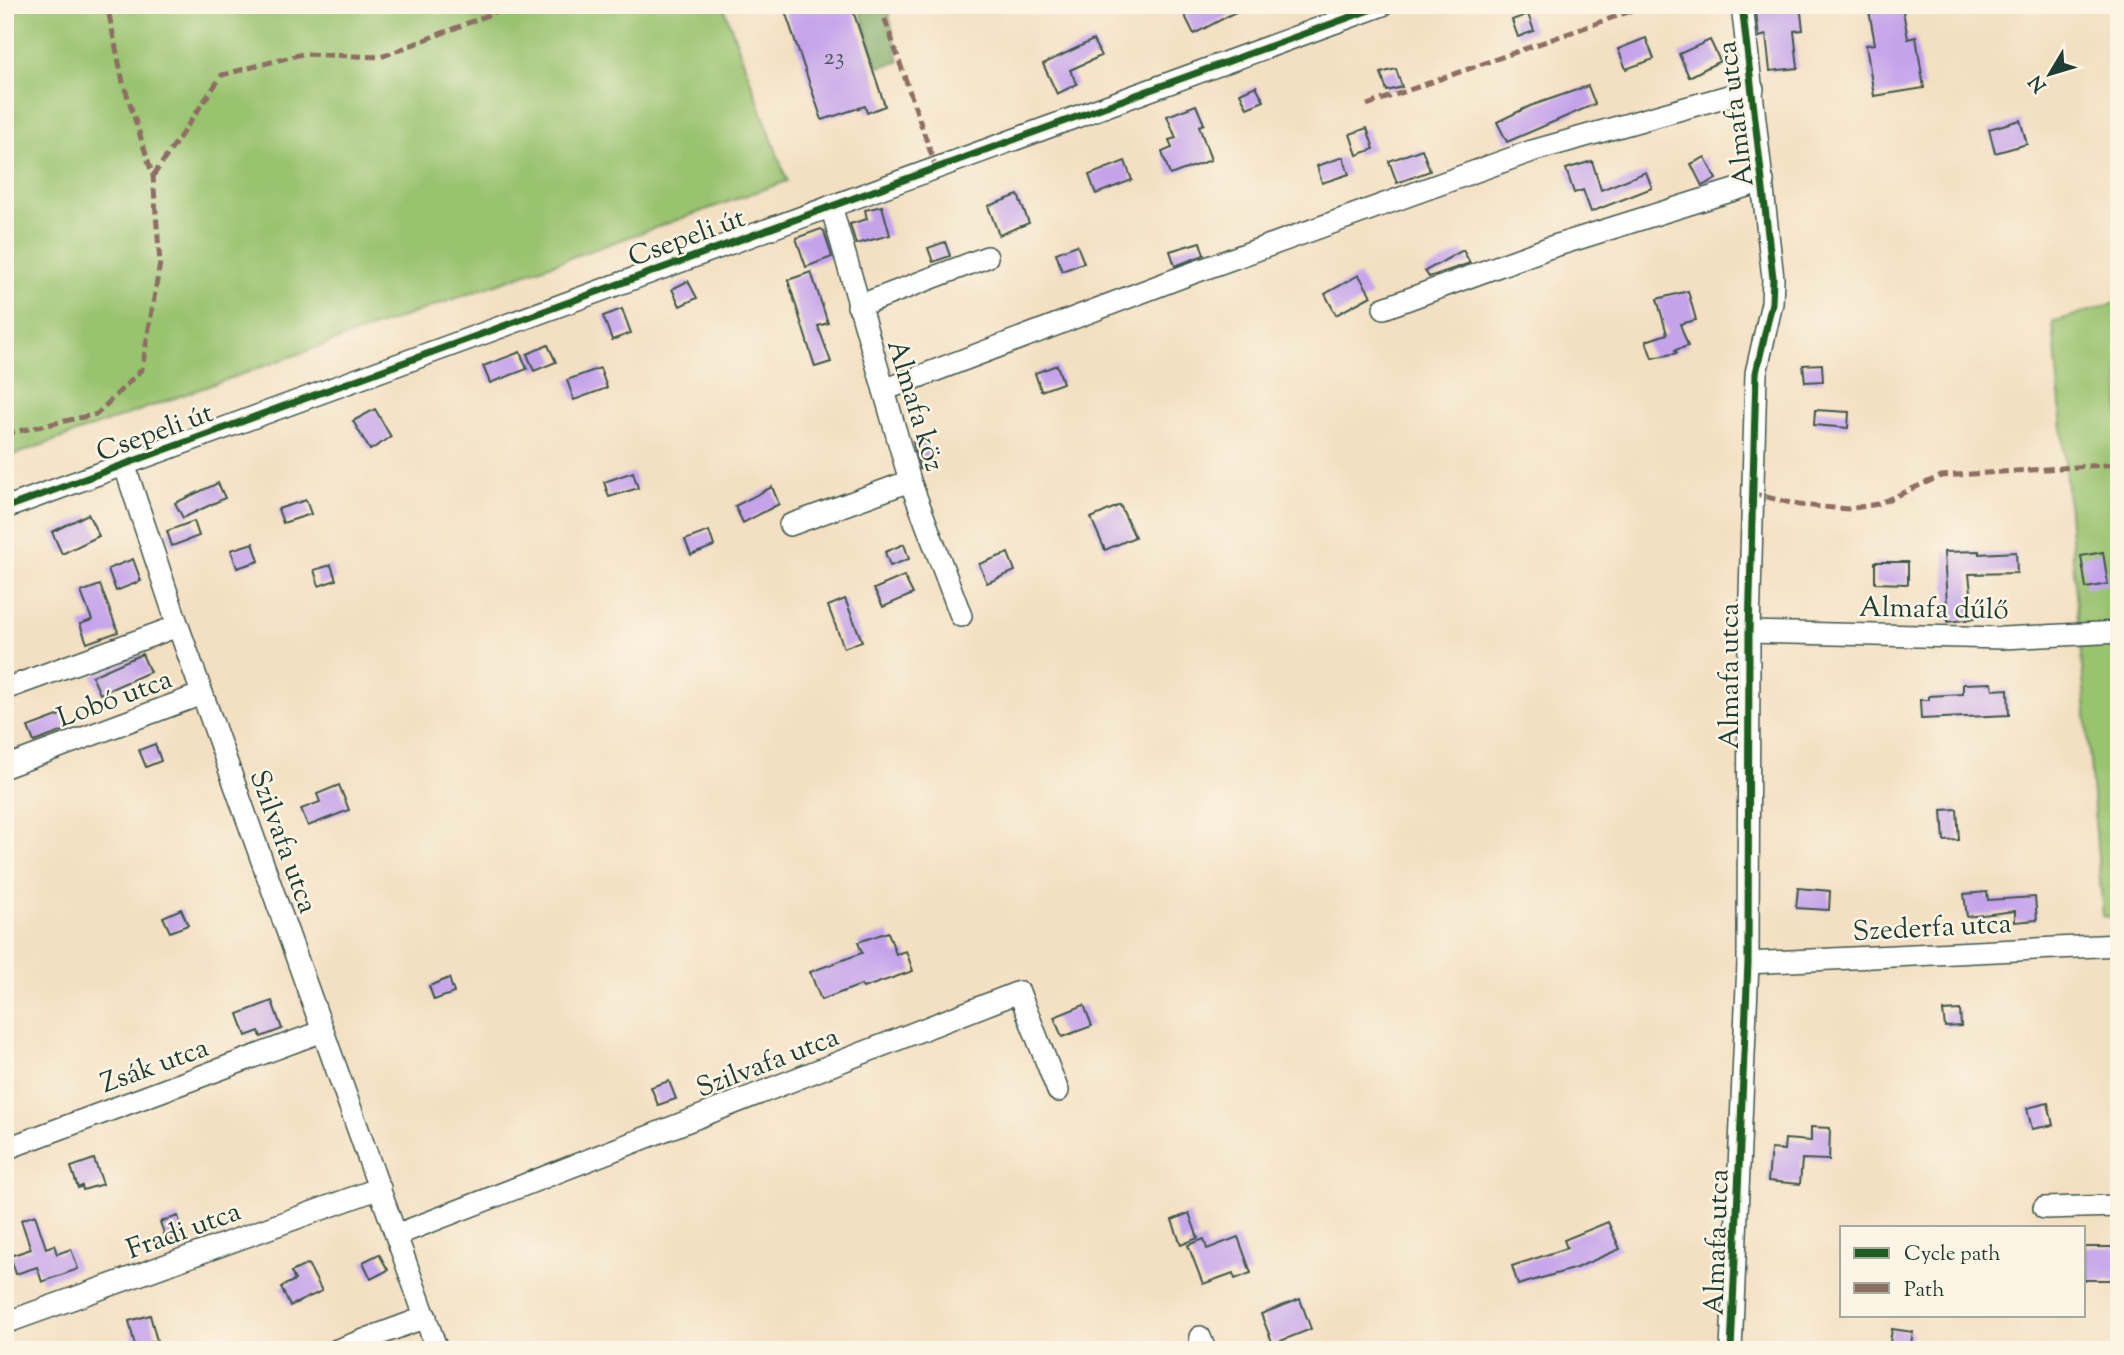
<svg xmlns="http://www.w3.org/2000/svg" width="2124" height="1355" font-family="'Sorts Mill Goudy',serif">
  <rect width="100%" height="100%" fill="#fcf5e5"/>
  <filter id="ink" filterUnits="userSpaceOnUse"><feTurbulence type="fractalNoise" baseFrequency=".0143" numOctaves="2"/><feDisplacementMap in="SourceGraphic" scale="14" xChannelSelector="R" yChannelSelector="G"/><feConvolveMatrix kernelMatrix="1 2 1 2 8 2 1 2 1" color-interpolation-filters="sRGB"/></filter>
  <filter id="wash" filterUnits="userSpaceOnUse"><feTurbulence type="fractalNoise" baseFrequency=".00686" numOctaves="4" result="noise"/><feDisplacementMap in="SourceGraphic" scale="28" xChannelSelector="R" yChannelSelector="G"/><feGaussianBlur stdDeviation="1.57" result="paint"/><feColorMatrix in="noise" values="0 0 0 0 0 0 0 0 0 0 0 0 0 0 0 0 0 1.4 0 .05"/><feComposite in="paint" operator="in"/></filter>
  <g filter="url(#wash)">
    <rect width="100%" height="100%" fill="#f3dfc1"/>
    <g fill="#9ac36f" stroke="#5c8052" stroke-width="2">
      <polygon points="5,5 723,5 787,181 5,458"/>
      <polygon points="2119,302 2119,918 2103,916 2053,322"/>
    </g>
    <polygon fill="#7ba962" stroke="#4d734b" stroke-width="2" points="858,5 887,5 899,62 878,67"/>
    <g id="blocks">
      <g fill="#c4a3eb">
        <polygon points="783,5 851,5 885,106 867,113 865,106 822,120"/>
        <polygon points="1201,5 1249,5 1194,34 1184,14"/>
        <polygon points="1755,5 1800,5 1803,30 1794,31 1798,68 1770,71 1766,35 1759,37"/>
        <polygon points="1868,5 1902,5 1908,39 1916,37 1924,88 1874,96 1866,45 1875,44"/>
        <polygon points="1528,14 1534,31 1518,37 1512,20"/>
        <polygon points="1646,38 1654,59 1626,69 1618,49"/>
        <polygon points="1093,40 1101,56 1070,70 1077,84 1057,94 1043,64"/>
        <polygon points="1710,40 1720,61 1689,77 1679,54"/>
        <polygon points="1396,69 1402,87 1387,91 1381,73"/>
        <polygon points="1256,86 1264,101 1247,108 1240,93"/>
        <polygon points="1588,86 1595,104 1507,142 1497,122 1530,106"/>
        <polygon points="1196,105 1204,124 1199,126 1211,160 1170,175 1162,152 1172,148 1169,140 1176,138 1167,116"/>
        <polygon points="2020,120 2027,144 1995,153 1989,129"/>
        <polygon points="1367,128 1374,149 1357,155 1350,134"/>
        <polygon points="1422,149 1430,171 1397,183 1389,161"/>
        <polygon points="1343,157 1349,174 1322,183 1317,166"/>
        <polygon points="1705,157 1716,179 1702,186 1691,164"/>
        <polygon points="1125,161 1132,180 1096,194 1089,175"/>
        <polygon points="1592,161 1601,190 1646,172 1652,188 1591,212 1583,190 1574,193 1566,169"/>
        <polygon points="1018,195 1029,223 999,235 988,206"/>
        <polygon points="882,206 890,235 856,244 850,224 867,219 865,210"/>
        <polygon points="821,229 824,231 832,257 806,267 796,238"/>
        <polygon points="945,242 950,256 933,262 928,248"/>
        <polygon points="1200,242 1204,255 1175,266 1170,251"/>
        <polygon points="1077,245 1084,263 1062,271 1056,253"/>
        <polygon points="1463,250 1470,263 1429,277 1425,271"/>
        <polygon points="811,272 828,323 818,326 831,362 815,367 788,280"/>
        <polygon points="1359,275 1371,296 1336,315 1325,294"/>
        <polygon points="688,281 697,298 680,306 672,289"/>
        <polygon points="1688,291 1696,320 1680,324 1688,346 1675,350 1677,353 1652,358 1646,341 1667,334 1657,299"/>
        <polygon points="622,309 631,333 612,340 603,316"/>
        <polygon points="548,345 556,362 534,371 527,354"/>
        <polygon points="520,352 527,369 490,383 483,366"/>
        <polygon points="1822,364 1823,381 1805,382 1803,365"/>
        <polygon points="1057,365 1063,383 1041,391 1035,373"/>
        <polygon points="600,368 607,388 574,400 567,380"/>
        <polygon points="375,409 391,437 370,450 353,421"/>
        <polygon points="1815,410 1849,412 1848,428 1814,425"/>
        <polygon points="926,438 934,465 920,469 913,442"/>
        <polygon points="633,472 638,488 609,497 604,482"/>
        <polygon points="218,483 225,498 183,518 175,503"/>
        <polygon points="772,487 779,504 743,523 735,506"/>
        <polygon points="306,500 311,514 283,523 278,509"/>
        <polygon points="1120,505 1135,537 1105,550 1091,518"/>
        <polygon points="88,514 99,536 62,554 52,532"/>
        <polygon points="194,521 199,536 172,546 167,531"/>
        <polygon points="709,531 714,546 691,555 685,540"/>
        <polygon points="253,543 259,561 237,568 231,550"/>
        <polygon points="904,544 909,559 890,566 885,552"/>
        <polygon points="1979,551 1979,554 2016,552 2017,573 1969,574 1974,619 1948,622 1944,552"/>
        <polygon points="2103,552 2108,584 2086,588 2081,556"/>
        <polygon points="1008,553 1015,571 987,583 979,564"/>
        <polygon points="133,559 141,581 116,591 108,569"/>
        <polygon points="1875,562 1908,562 1908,584 1875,583"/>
        <polygon points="331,565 336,580 319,586 314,570"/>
        <polygon points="904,576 913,594 883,607 874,589"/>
        <polygon points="100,585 118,632 87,643 80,624 92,620 81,592"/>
        <polygon points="845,599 862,641 844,648 828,606"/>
        <polygon points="142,654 150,672 100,694 92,676"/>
        <polygon points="1992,683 1993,690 2008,689 2009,715 1921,719 1920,700 1929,700 1929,696 1963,694 1963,684"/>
        <polygon points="63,714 69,729 34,742 28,727"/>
        <polygon points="155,744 161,761 146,767 139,750"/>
        <polygon points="339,785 349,810 308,826 301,809 320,802 317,794"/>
        <polygon points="1957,809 1959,840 1944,841 1942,810"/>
        <polygon points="1798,888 1830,891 1829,910 1796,908"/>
        <polygon points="1987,892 1988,900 2035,897 2037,920 2015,922 2015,911 1967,917 1964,894"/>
        <polygon points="181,909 188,925 170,932 163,917"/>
        <polygon points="888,932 896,954 906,951 913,971 863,988 861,985 821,1000 810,972 862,953 858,942"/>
        <polygon points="449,978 454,993 434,1000 429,986"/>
        <polygon points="272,1001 282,1029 261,1037 259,1031 246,1036 238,1014"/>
        <polygon points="1084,1005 1092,1026 1062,1037 1054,1017"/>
        <polygon points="1960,1010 1961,1026 1945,1027 1943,1011"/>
        <polygon points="669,1081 676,1099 658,1105 651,1087"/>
        <polygon points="2048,1103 2053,1125 2032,1129 2027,1108"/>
        <polygon points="1811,1127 1830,1128 1829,1160 1802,1159 1800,1184 1768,1181 1771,1149 1784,1150 1785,1139 1811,1141"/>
        <polygon points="94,1159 103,1184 83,1190 82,1186 78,1188 71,1167"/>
        <polygon points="1189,1213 1198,1238 1181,1245 1172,1220"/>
        <polygon points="35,1215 46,1248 54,1245 57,1254 71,1249 78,1269 42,1282 37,1267 16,1274 10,1256 31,1249 21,1220"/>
        <polygon points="178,1216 184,1236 167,1242 160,1222"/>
        <polygon points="1608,1222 1620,1249 1576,1268 1518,1285 1512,1266 1567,1248 1564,1240"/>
        <polygon points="1238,1237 1251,1273 1235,1279 1233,1273 1203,1284 1188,1245 1204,1239 1207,1249"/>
        <rect x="2084" y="1247" width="33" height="33"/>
        <polygon points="379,1254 388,1270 371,1279 363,1262"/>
        <polygon points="308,1264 322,1291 290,1306 281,1287 295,1280 291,1272"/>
        <polygon points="1300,1299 1311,1329 1273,1344 1261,1314"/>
        <polygon points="150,1315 157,1341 135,1346 129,1321"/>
        <polygon points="1892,1329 1913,1332 1910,1350 1889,1350"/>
      </g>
    </g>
  </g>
  <g filter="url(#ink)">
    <use href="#blocks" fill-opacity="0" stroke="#3f5549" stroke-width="2"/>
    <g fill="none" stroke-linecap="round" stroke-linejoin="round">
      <defs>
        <g id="minor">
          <polyline points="831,206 910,481 961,616"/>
          <polyline points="858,306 987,257"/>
          <polyline points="1384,308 1548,248 1763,181"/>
          <polyline points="884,390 1187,275 1532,151 1753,89"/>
          <polyline points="124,464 178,626 437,1350"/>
          <polyline points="5,508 1383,5"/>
          <polyline points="790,525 910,481"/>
          <polyline points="1749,632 2003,638 2119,632"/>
          <polyline points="5,689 178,626"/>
          <polyline points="5,767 202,694"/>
          <polyline points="1748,963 2119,945"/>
          <polyline points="5,1149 323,1031"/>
          <polyline points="2044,1208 2119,1206"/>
          <polyline points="396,1235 1019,992 1058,1091"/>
          <polyline points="5,1323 380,1188"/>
          <polyline points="1200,1337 1205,1350"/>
          <polyline points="337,1350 426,1317"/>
          <polyline points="1731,1350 1748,963 1749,632 1756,373 1772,303 1773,278 1742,5"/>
        </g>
      </defs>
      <use href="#minor" stroke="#3f5549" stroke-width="24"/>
      <use href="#minor" stroke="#fff" stroke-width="21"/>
      <g stroke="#8d6e63" stroke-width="5" stroke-dasharray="10 5" stroke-linecap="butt">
        <polyline points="885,5 882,11 936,168"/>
        <polyline points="1367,105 1648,5"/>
        <polyline points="153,176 222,75 302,54 381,57 514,5"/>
        <polyline points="5,434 97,414 142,369 160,263 153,176 123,82 107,5"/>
        <polyline points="1751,493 1799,505 1847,509 1878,504 1941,476 2119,464"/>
      </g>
      <defs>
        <g id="cycleway">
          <polyline points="5,508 1383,5"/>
          <polyline points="1731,1350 1748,963 1749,632 1756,373 1772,303 1773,278 1742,5"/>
        </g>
      </defs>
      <use href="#cycleway" stroke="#fcf5e5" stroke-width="11"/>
      <use href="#cycleway" stroke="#1b5e20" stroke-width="7"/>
    </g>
  </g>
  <g text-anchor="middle" stroke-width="5" stroke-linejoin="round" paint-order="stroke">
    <g font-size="24" fill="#485662">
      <text x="834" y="64">23</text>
    </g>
    <g font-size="28" fill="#1f3d34" stroke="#fcf5e5">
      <text transform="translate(1734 114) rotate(-97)" y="10">Almafa utca</text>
      <text transform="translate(686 236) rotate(-20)" y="10">Csepeli út</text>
      <text transform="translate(917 405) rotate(73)" y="10">Almafa köz</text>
      <text transform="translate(154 431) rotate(-20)" y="10">Csepeli út</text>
      <text transform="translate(1934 607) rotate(1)" y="10">Almafa dűlő</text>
      <text transform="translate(1728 676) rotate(-90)" y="10">Almafa utca</text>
      <text transform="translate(114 697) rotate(-20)" y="10">Lobó utca</text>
      <text transform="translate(285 841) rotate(70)" y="10">Szilvafa utca</text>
      <text transform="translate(1932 926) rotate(-3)" y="10">Szederfa utca</text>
      <text transform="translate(767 1061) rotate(-21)" y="10">Szilvafa utca</text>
      <text transform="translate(154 1064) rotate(-20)" y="10">Zsák utca</text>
      <text transform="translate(183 1229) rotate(-20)" y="10">Fradi utca</text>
      <text transform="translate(1715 1242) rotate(-88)" y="10">Almafa utca</text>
    </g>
  </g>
  <rect width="2124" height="1355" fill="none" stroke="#fcf5e5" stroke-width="28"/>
  <rect x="1840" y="1226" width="245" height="91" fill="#fcf5e5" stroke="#a4ab9e" stroke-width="2"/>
  <rect x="1854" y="1248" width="35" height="10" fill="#1b5e20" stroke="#a4ab9e" stroke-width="2"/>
  <text x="1904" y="1260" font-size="21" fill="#1f3d34">Cycle path</text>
  <rect x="1854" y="1283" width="35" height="10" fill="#8d6e63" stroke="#a4ab9e" stroke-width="2"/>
  <text x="1904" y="1296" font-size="21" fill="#1f3d34">Path</text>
  <g transform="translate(2050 74) rotate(232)" stroke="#fcf5e5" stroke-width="5" paint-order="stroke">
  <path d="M0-5L12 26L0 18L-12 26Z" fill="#1f3d34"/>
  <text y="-10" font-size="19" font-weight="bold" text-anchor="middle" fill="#1f3d34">N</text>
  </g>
</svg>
